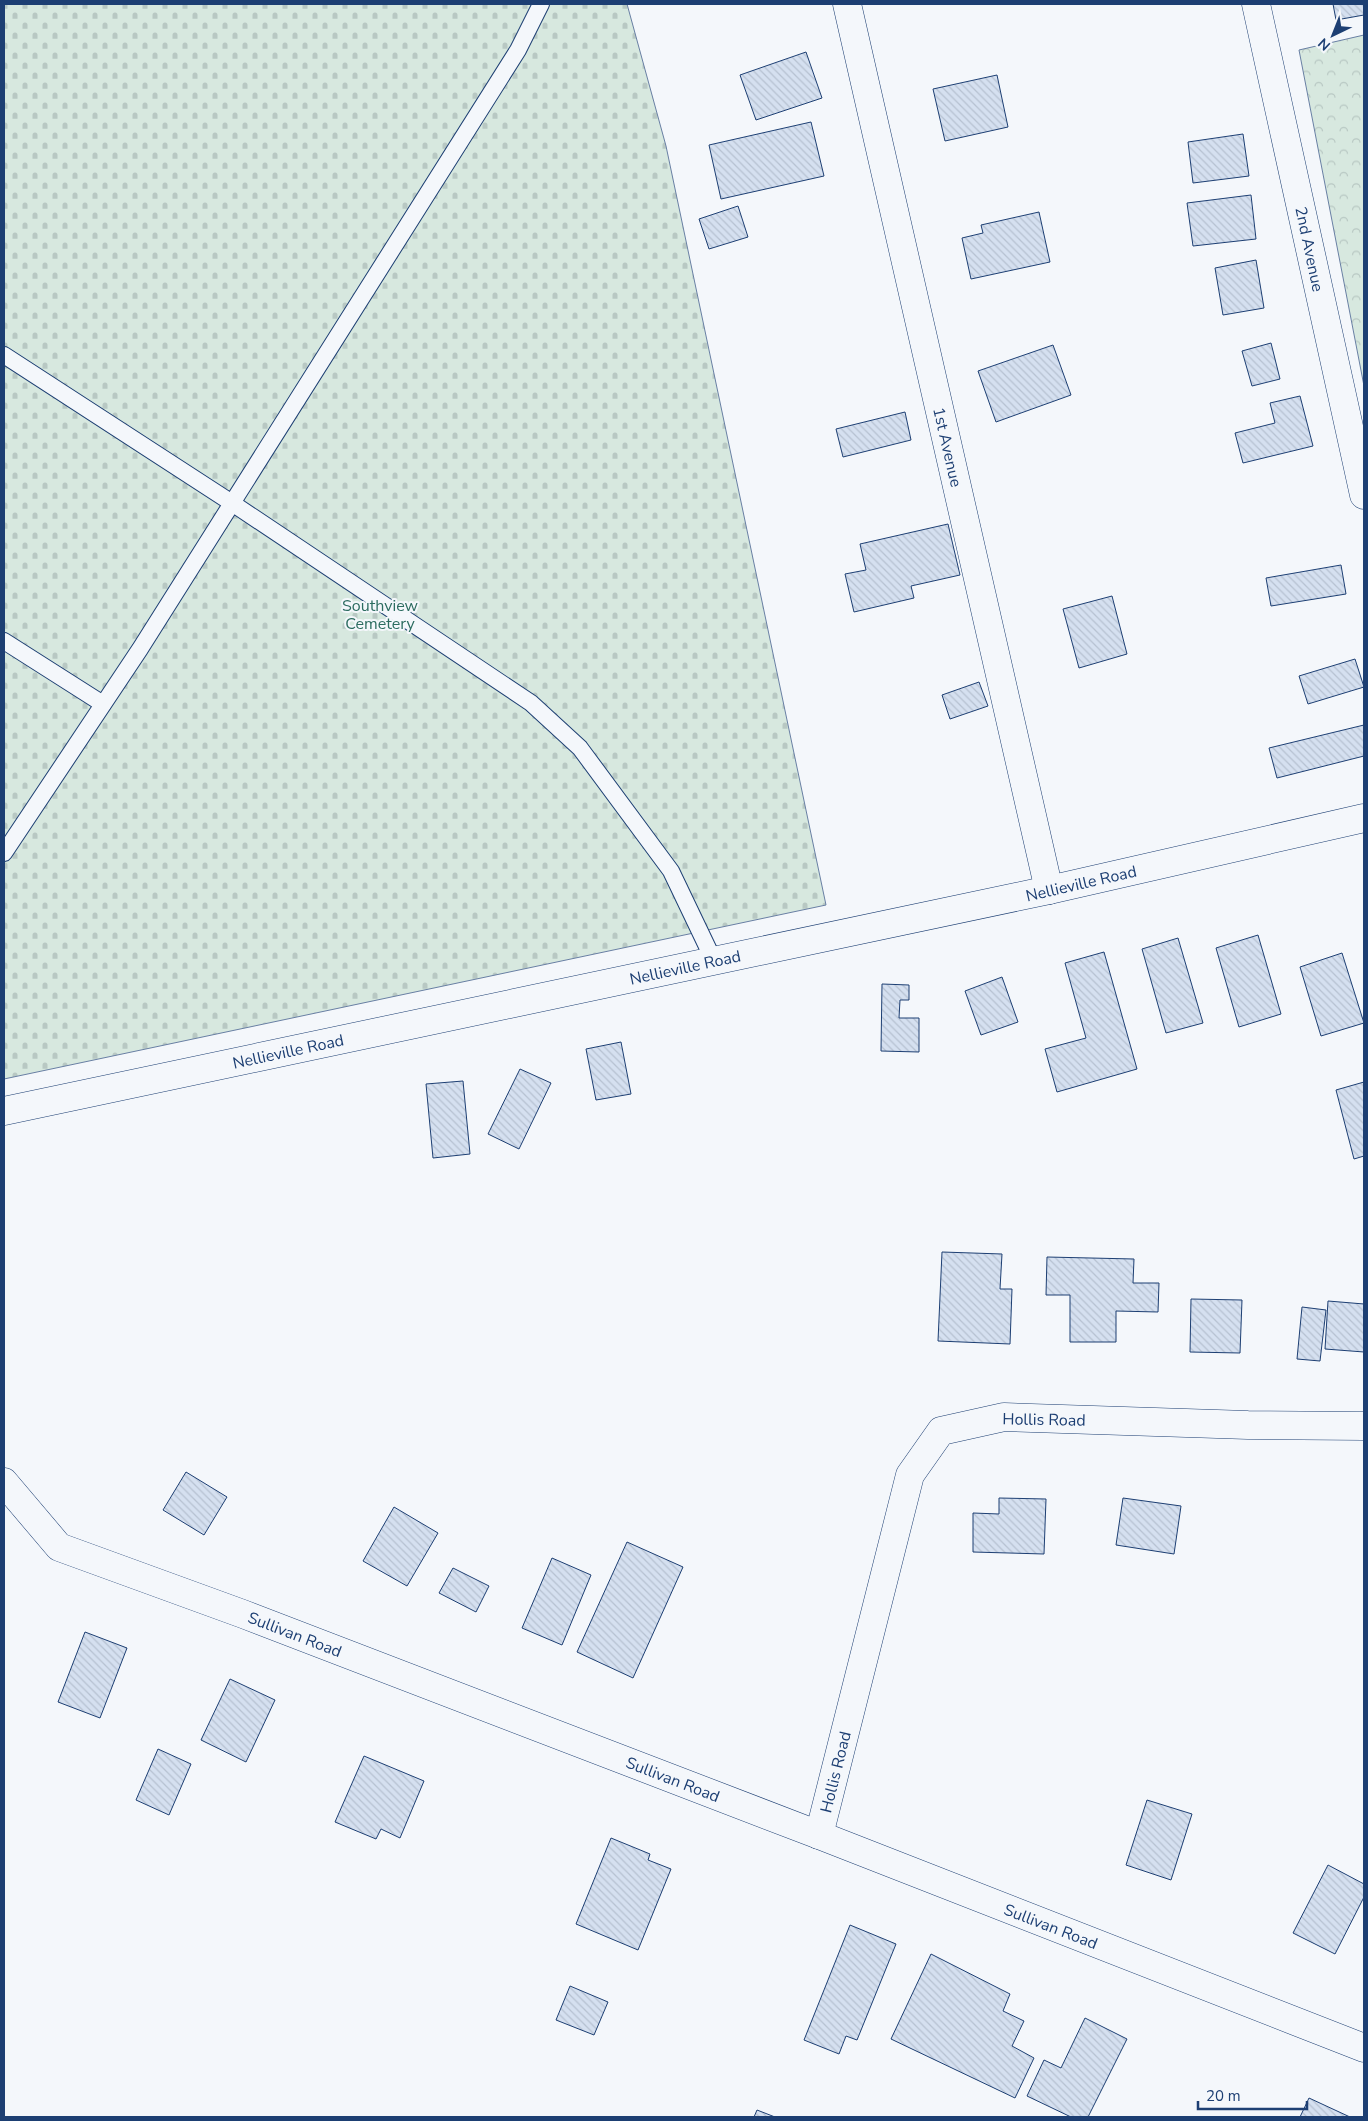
<svg xmlns="http://www.w3.org/2000/svg" width="1368" height="2121" font-family="'Nunito Sans',sans-serif">
  <defs>
    <pattern id="cemetery-stones" width="16" height="16" patternUnits="userSpaceOnUse" patternTransform="scale(1.25)"><rect width="16" height="16" fill="#d7e8df"/><path d="M2 7V4a2 2 0 0 1 4 0v3zM10 15v-3a2 2 0 0 1 4 0v3z" fill="#b8c8c3"/></pattern>
    <pattern id="park-crowns" width="20" height="18" patternUnits="userSpaceOnUse" patternTransform="scale(1.25)"><rect width="20" height="18" fill="#d7e8df"/><path d="M2 6a3 3 0 1 1 6 0M12 15a3 3 0 1 1 6 0" fill="none" stroke="#b8c8c3"/></pattern>
    <pattern id="building-back-hatch" width="6" height="6" patternUnits="userSpaceOnUse" patternTransform="scale(1.25)"><rect width="6" height="6" fill="#d5e0f0"/><path d="M-1 5l2 2M0 0l6 6M5-1l2 2" fill="none" stroke="#b6c1d1"/></pattern>
  </defs>
  <rect width="100%" height="100%" fill="#f4f7fb"/>
  <polygon fill="url(#cemetery-stones)" stroke="#687fa3" points="4,4 627,4 666,146 826,905 4,1079"/>
  <polygon fill="url(#park-crowns)" stroke="#687fa3" points="1364,35 1364,386 1299,50"/>
  <g fill="url(#building-back-hatch)" stroke="#1d3f73">
    <polygon points="1333,4 1364,4 1364,15 1336,20"/>
    <polygon points="806,52 822,98 756,120 740,75"/>
    <polygon points="997,75 1008,127 945,141 933,89"/>
    <polygon points="811,122 824,176 721,199 709,145"/>
    <polygon points="1243,134 1249,176 1193,183 1188,142"/>
    <polygon points="1251,195 1256,239 1193,246 1187,203"/>
    <polygon points="738,206 748,237 709,249 699,219"/>
    <polygon points="1039,212 1050,262 971,279 962,238 983,233 981,225"/>
    <polygon points="1256,260 1264,308 1223,315 1215,268"/>
    <polygon points="1271,343 1280,379 1252,386 1242,351"/>
    <polygon points="1053,345 1071,395 996,422 978,371"/>
    <polygon points="1300,396 1313,446 1243,463 1235,433 1275,423 1270,403"/>
    <polygon points="905,412 911,440 843,457 836,429"/>
    <polygon points="948,524 960,575 911,586 914,598 854,612 845,574 866,570 860,544"/>
    <polygon points="1341,565 1346,594 1271,606 1266,578"/>
    <polygon points="1112,596 1127,654 1079,668 1063,609"/>
    <polygon points="1355,659 1364,687 1308,704 1299,676"/>
    <polygon points="979,682 988,706 950,719 942,695"/>
    <polygon points="1364,725 1364,756 1277,778 1269,748"/>
    <polygon points="1258,935 1281,1014 1239,1027 1216,948"/>
    <polygon points="1178,938 1203,1023 1166,1033 1142,949"/>
    <polygon points="1104,952 1137,1069 1057,1092 1045,1049 1086,1038 1065,963"/>
    <polygon points="1342,953 1364,1023 1321,1036 1300,967"/>
    <polygon points="1002,977 1018,1022 981,1035 965,991"/>
    <polygon points="882,984 909,985 909,1000 900,1000 899,1018 919,1018 919,1052 881,1051"/>
    <polygon points="621,1042 631,1094 596,1100 586,1049"/>
    <polygon points="520,1069 551,1083 519,1149 488,1134"/>
    <polygon points="463,1081 470,1154 433,1158 426,1084"/>
    <polygon points="1364,1082 1364,1156 1354,1159 1336,1090"/>
    <polygon points="942,1252 1002,1254 1000,1289 1012,1289 1010,1344 938,1341"/>
    <polygon points="1047,1257 1134,1259 1133,1283 1159,1283 1158,1312 1116,1311 1116,1342 1070,1342 1070,1295 1046,1295"/>
    <polygon points="1191,1299 1242,1300 1240,1353 1190,1352"/>
    <polygon points="1328,1301 1364,1304 1364,1352 1325,1349"/>
    <polygon points="1302,1307 1326,1310 1320,1361 1297,1359"/>
    <polygon points="186,1472 227,1497 204,1535 163,1510"/>
    <polygon points="999,1498 1046,1499 1044,1554 973,1552 973,1513 999,1514"/>
    <polygon points="1123,1498 1181,1506 1174,1554 1116,1545"/>
    <polygon points="394,1507 438,1533 407,1586 363,1561"/>
    <polygon points="627,1542 683,1567 633,1678 577,1652"/>
    <polygon points="552,1558 591,1575 562,1645 522,1628"/>
    <polygon points="453,1568 489,1586 476,1612 439,1593"/>
    <polygon points="85,1632 127,1648 100,1718 58,1702"/>
    <polygon points="230,1679 275,1700 246,1762 201,1740"/>
    <polygon points="158,1749 191,1764 169,1815 136,1800"/>
    <polygon points="364,1756 424,1781 400,1838 381,1829 376,1839 335,1822"/>
    <polygon points="1147,1800 1192,1814 1171,1880 1126,1865"/>
    <polygon points="611,1838 650,1854 648,1860 671,1869 638,1950 576,1924"/>
    <polygon points="1328,1865 1364,1884 1364,1897 1335,1954 1293,1933"/>
    <polygon points="850,1925 896,1944 857,2040 846,2036 839,2054 804,2040"/>
    <polygon points="931,1954 1010,1994 1003,2011 1024,2021 1012,2046 1034,2058 1015,2098 891,2039"/>
    <polygon points="570,1986 608,2002 594,2035 556,2020"/>
    <polygon points="1085,2018 1127,2039 1088,2117 1071,2117 1027,2096 1044,2060 1061,2068"/>
    <polygon points="1309,2098 1350,2117 1300,2117"/>
    <polygon points="757,2110 775,2117 754,2117"/>
  </g>
  <g fill="none" stroke-linecap="round" stroke-linejoin="round">
    <defs>
      <g id="lane">
        <polyline points="4,355 232,503 531,703 580,748 671,871 714,961"/>
        <polyline points="4,641 103,704"/>
        <polyline points="4,853 140,649 518,50 541,4"/>
      </g>
      <g id="street">
        <polyline points="847,4 1049,890"/>
        <polyline points="1256,4 1364,495"/>
        <polyline points="4,1111 1049,890 1364,818"/>
        <polyline points="4,1482 59,1547 243,1614 819,1835 1364,2048"/>
        <polyline points="819,1835 910,1475 941,1431 1004,1417 1248,1425 1364,1426"/>
      </g>
    </defs>
    <use href="#lane" stroke="#1d3f73" stroke-width="18"/>
    <use href="#street" stroke="#1d3f73" stroke-width="29"/>
    <use href="#lane" stroke="#f4f7fb" stroke-width="16"/>
    <use href="#street" stroke="#f4f7fb" stroke-width="28"/>
  </g>
  <g text-anchor="middle" stroke-width="4" stroke-linejoin="round" paint-order="stroke">
    <g font-size="16" fill="#1d3f73" stroke="#f4f7fb">
      <text transform="translate(1310 249) rotate(78)" y="6">2nd Avenue</text>
      <text transform="translate(948 447) rotate(77)" y="6">1st Avenue</text>
      <text transform="translate(1081 883) rotate(-13)" y="6">Nellieville Road</text>
      <text transform="translate(685 967) rotate(-12)" y="6">Nellieville Road</text>
      <text transform="translate(288 1051) rotate(-12)" y="6">Nellieville Road</text>
      <text transform="translate(1044 1419) rotate(1)" y="6">Hollis Road</text>
      <text transform="translate(295 1634) rotate(21)" y="6">Sullivan Road</text>
      <text transform="translate(835 1772) rotate(-76)" y="6">Hollis Road</text>
      <text transform="translate(673 1779) rotate(21)" y="6">Sullivan Road</text>
      <text transform="translate(1051 1926) rotate(21)" y="6">Sullivan Road</text>
    </g>
    <g font-size="16" fill="#2c6c60" stroke="#f4f7fb">
      <text x="380" y="611">Southview<tspan x="380" dy="18">Cemetery</tspan></text>
    </g>
  </g>
  <rect width="1368" height="2121" fill="none" stroke="#1d3f73" stroke-width="10"/>
  <g transform="translate(1333 35) rotate(223)" stroke="#f4f7fb" stroke-width="4" paint-order="stroke">
  <path d="M0-4L9 19L0 12L-9 19Z" fill="#1d3f73"/>
  <text y="-8" font-size="14" font-weight="bold" text-anchor="middle" fill="#1d3f73">N</text>
  </g>
  <path d="M1198 2101v8h109v-8" fill="none" stroke="#1d3f73" stroke-width="2.5"/>
  <text x="1206" y="2101" font-size="15" fill="#1d3f73" stroke="#f4f7fb" stroke-width="4" paint-order="stroke">20 m</text>
</svg>
